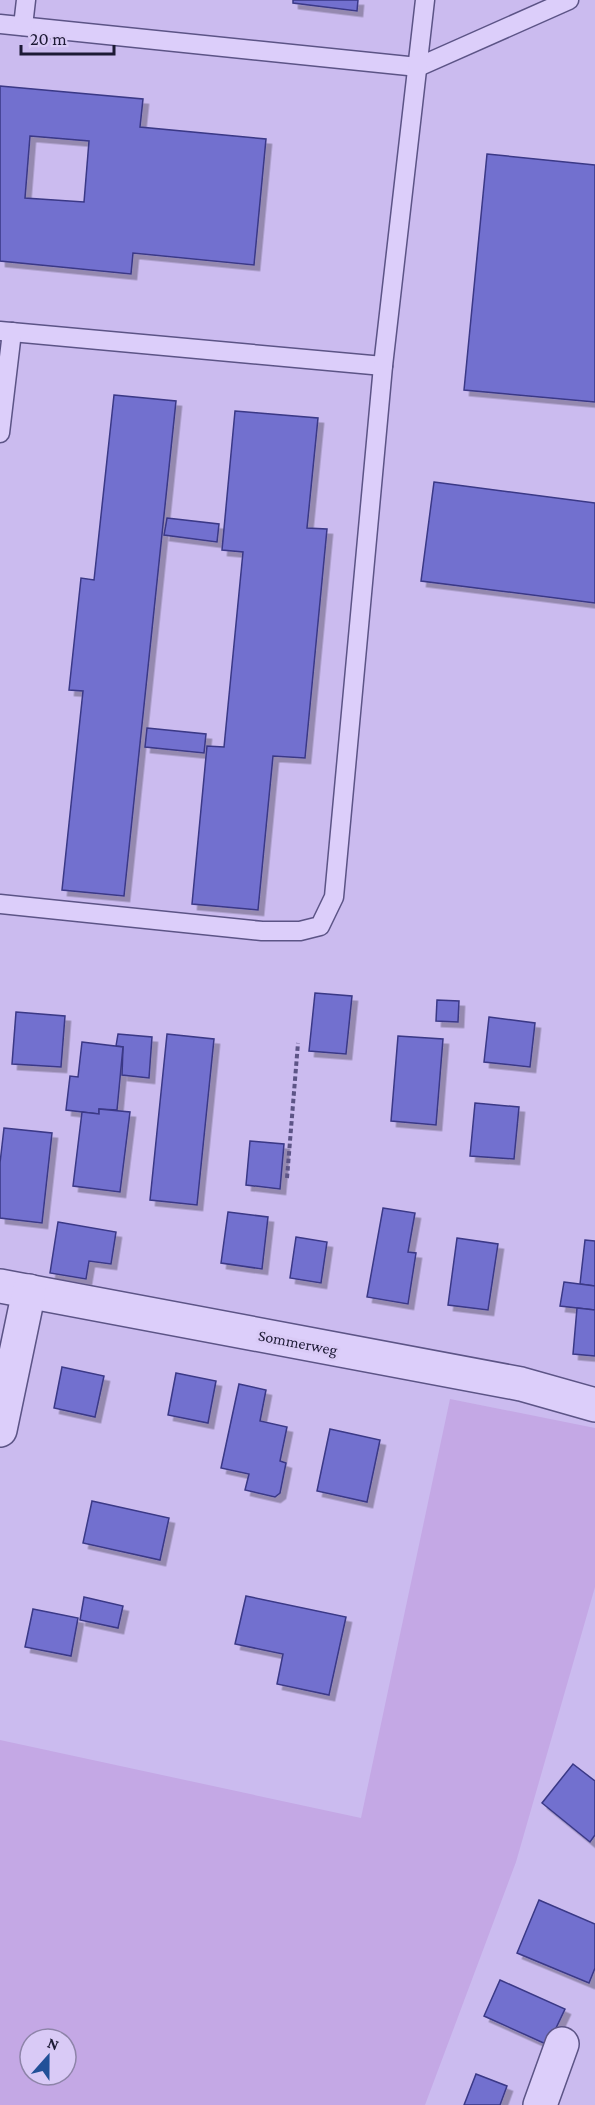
<svg xmlns="http://www.w3.org/2000/svg" width="595" height="2105" font-family="'Crimson Pro',serif">
  <defs>
    <filter id="shadow"><feDropShadow dx="5.5" dy="5.5" stdDeviation="0" flood-color="#0004"/></filter>
  </defs>
  <rect width="100%" height="100%" fill="#cbbbef"/>
  <path fill="#c4a8e5" fill-rule="evenodd" d="M450,1399l145,29v159l-79,275 -91,243h-425v-365l361,78zM30,2039h36v36h-36z"/>
  <g fill="#726fcf" stroke="#3a3986" stroke-width="1.5" fill-rule="evenodd" filter="url(#shadow)">
    <polygon points="293,0 358,0 357,11 293,3"/>
    <path d="M0,86l143,13 -3,28 126,12 -12,126 -121,-12 -2,21 -131,-13zM30,136l59,5 -5,61 -59,-4z"/>
    <polygon points="487,154 595,165 595,402 464,390"/>
    <polygon points="114,395 176,401 124,896 62,890 83,691 69,690 81,578 94,580"/>
    <polygon points="235,411 318,418 307,528 327,529 305,758 273,756 258,910 192,904 207,746 224,747 243,552 222,550"/>
    <polygon points="434,482 595,503 595,603 421,581"/>
    <polygon points="167,518 219,524 217,542 164,535"/>
    <polygon points="147,728 206,734 204,753 145,747"/>
    <polygon points="315,993 352,996 346,1054 309,1051"/>
    <polygon points="437,1000 459,1001 458,1022 436,1021"/>
    <polygon points="16,1012 65,1016 61,1067 12,1064"/>
    <polygon points="489,1017 535,1023 530,1067 484,1062"/>
    <polygon points="118,1034 152,1037 149,1078 122,1075 123,1047 116,1046"/>
    <polygon points="167,1034 214,1039 197,1205 150,1200"/>
    <polygon points="398,1036 443,1039 436,1125 391,1121"/>
    <polygon points="82,1042 123,1047 117,1110 99,1109 99,1114 66,1110 70,1076 78,1077"/>
    <polygon points="475,1103 519,1107 514,1159 470,1156"/>
    <polygon points="99,1109 130,1112 120,1192 73,1186 82,1112 99,1114"/>
    <polygon points="4,1128 52,1133 42,1223 0,1218 0,1163"/>
    <polygon points="250,1141 284,1144 280,1189 246,1185"/>
    <polygon points="383,1208 415,1213 408,1252 416,1253 408,1304 367,1297"/>
    <polygon points="228,1212 268,1217 262,1269 221,1263"/>
    <polygon points="58,1222 116,1232 111,1264 89,1261 86,1279 50,1273"/>
    <polygon points="296,1237 327,1242 321,1283 290,1278"/>
    <polygon points="457,1238 498,1244 488,1310 448,1305"/>
    <polygon points="585,1240 595,1241 595,1286 580,1284"/>
    <polygon points="564,1282 595,1286 595,1310 560,1306"/>
    <polygon points="577,1308 595,1310 595,1356 573,1354"/>
    <polygon points="62,1367 104,1376 95,1417 54,1408"/>
    <polygon points="176,1373 216,1381 208,1423 168,1415"/>
    <polygon points="239,1384 266,1390 260,1421 287,1427 280,1461 286,1463 280,1493 275,1497 245,1490 249,1474 221,1468"/>
    <polygon points="330,1429 380,1440 367,1502 317,1491"/>
    <polygon points="92,1501 169,1518 160,1560 83,1543"/>
    <polygon points="246,1596 346,1617 329,1695 277,1684 283,1654 235,1644"/>
    <polygon points="84,1597 123,1606 118,1628 80,1620"/>
    <polygon points="33,1609 78,1618 71,1656 25,1647"/>
    <polygon points="573,1764 595,1781 595,1835 590,1842 542,1803"/>
    <polygon points="539,1900 595,1924 595,1968 589,1983 517,1953"/>
    <polygon points="500,1980 565,2009 548,2045 484,2016"/>
    <polygon points="476,2074 507,2086 500,2105 464,2105"/>
  </g>
  <g fill="none" stroke-linecap="round" stroke-linejoin="round">
    <defs>
      <g id="lane">
        <polyline points="0,24 418,67 569,0"/>
        <polyline points="23,26 26,0"/>
        <polyline points="0,331 383,366 425,0"/>
        <polyline points="0,433 12,332"/>
        <polyline points="0,904 262,931 300,931 320,926 334,897 383,366"/>
      </g>
      <g id="street">
        <polyline points="0,1286 521,1384 595,1405"/>
        <polyline points="0,1430 29,1291"/>
        <polyline points="540,2105 562,2044"/>
      </g>
    </defs>
    <use href="#lane" stroke="#5c5486" stroke-width="21"/>
    <use href="#street" stroke="#5c5486" stroke-width="36"/>
    <polyline stroke="#5c5486" stroke-width="4" stroke-dasharray="4.5 3" stroke-linecap="butt" points="287,1178 298,1043"/>
    <use href="#lane" stroke="#dccefa" stroke-width="18"/>
    <use href="#street" stroke="#dccefa" stroke-width="33"/>
  </g>
  <g text-anchor="middle" stroke-width="6" stroke-linejoin="round" paint-order="stroke">
    <g font-size="16" fill="#1d1a35" stroke="#d9caf6">
      <text transform="translate(298 1342) rotate(11)" y="6">Sommerweg</text>
    </g>
  </g>
  <g transform="translate(48 2057) rotate(21)"><circle r="28" fill="#d9caf6" stroke="#8e84a9" stroke-width="1.5"/>
  <path d="M0-4.5L10 22L0 15L-10 22Z" fill="#225098"/>
  <text y="-9" font-size="16" font-weight="bold" text-anchor="middle" fill="#1d1a35">N</text>
  </g>
  <path d="M21 45v9h93v-9" fill="none" stroke="#1d1a35" stroke-width="3"/>
  <text x="30" y="45" font-size="18" fill="#1d1a35" stroke="#d9caf6" stroke-width="4.5" paint-order="stroke">20 m</text>
</svg>
